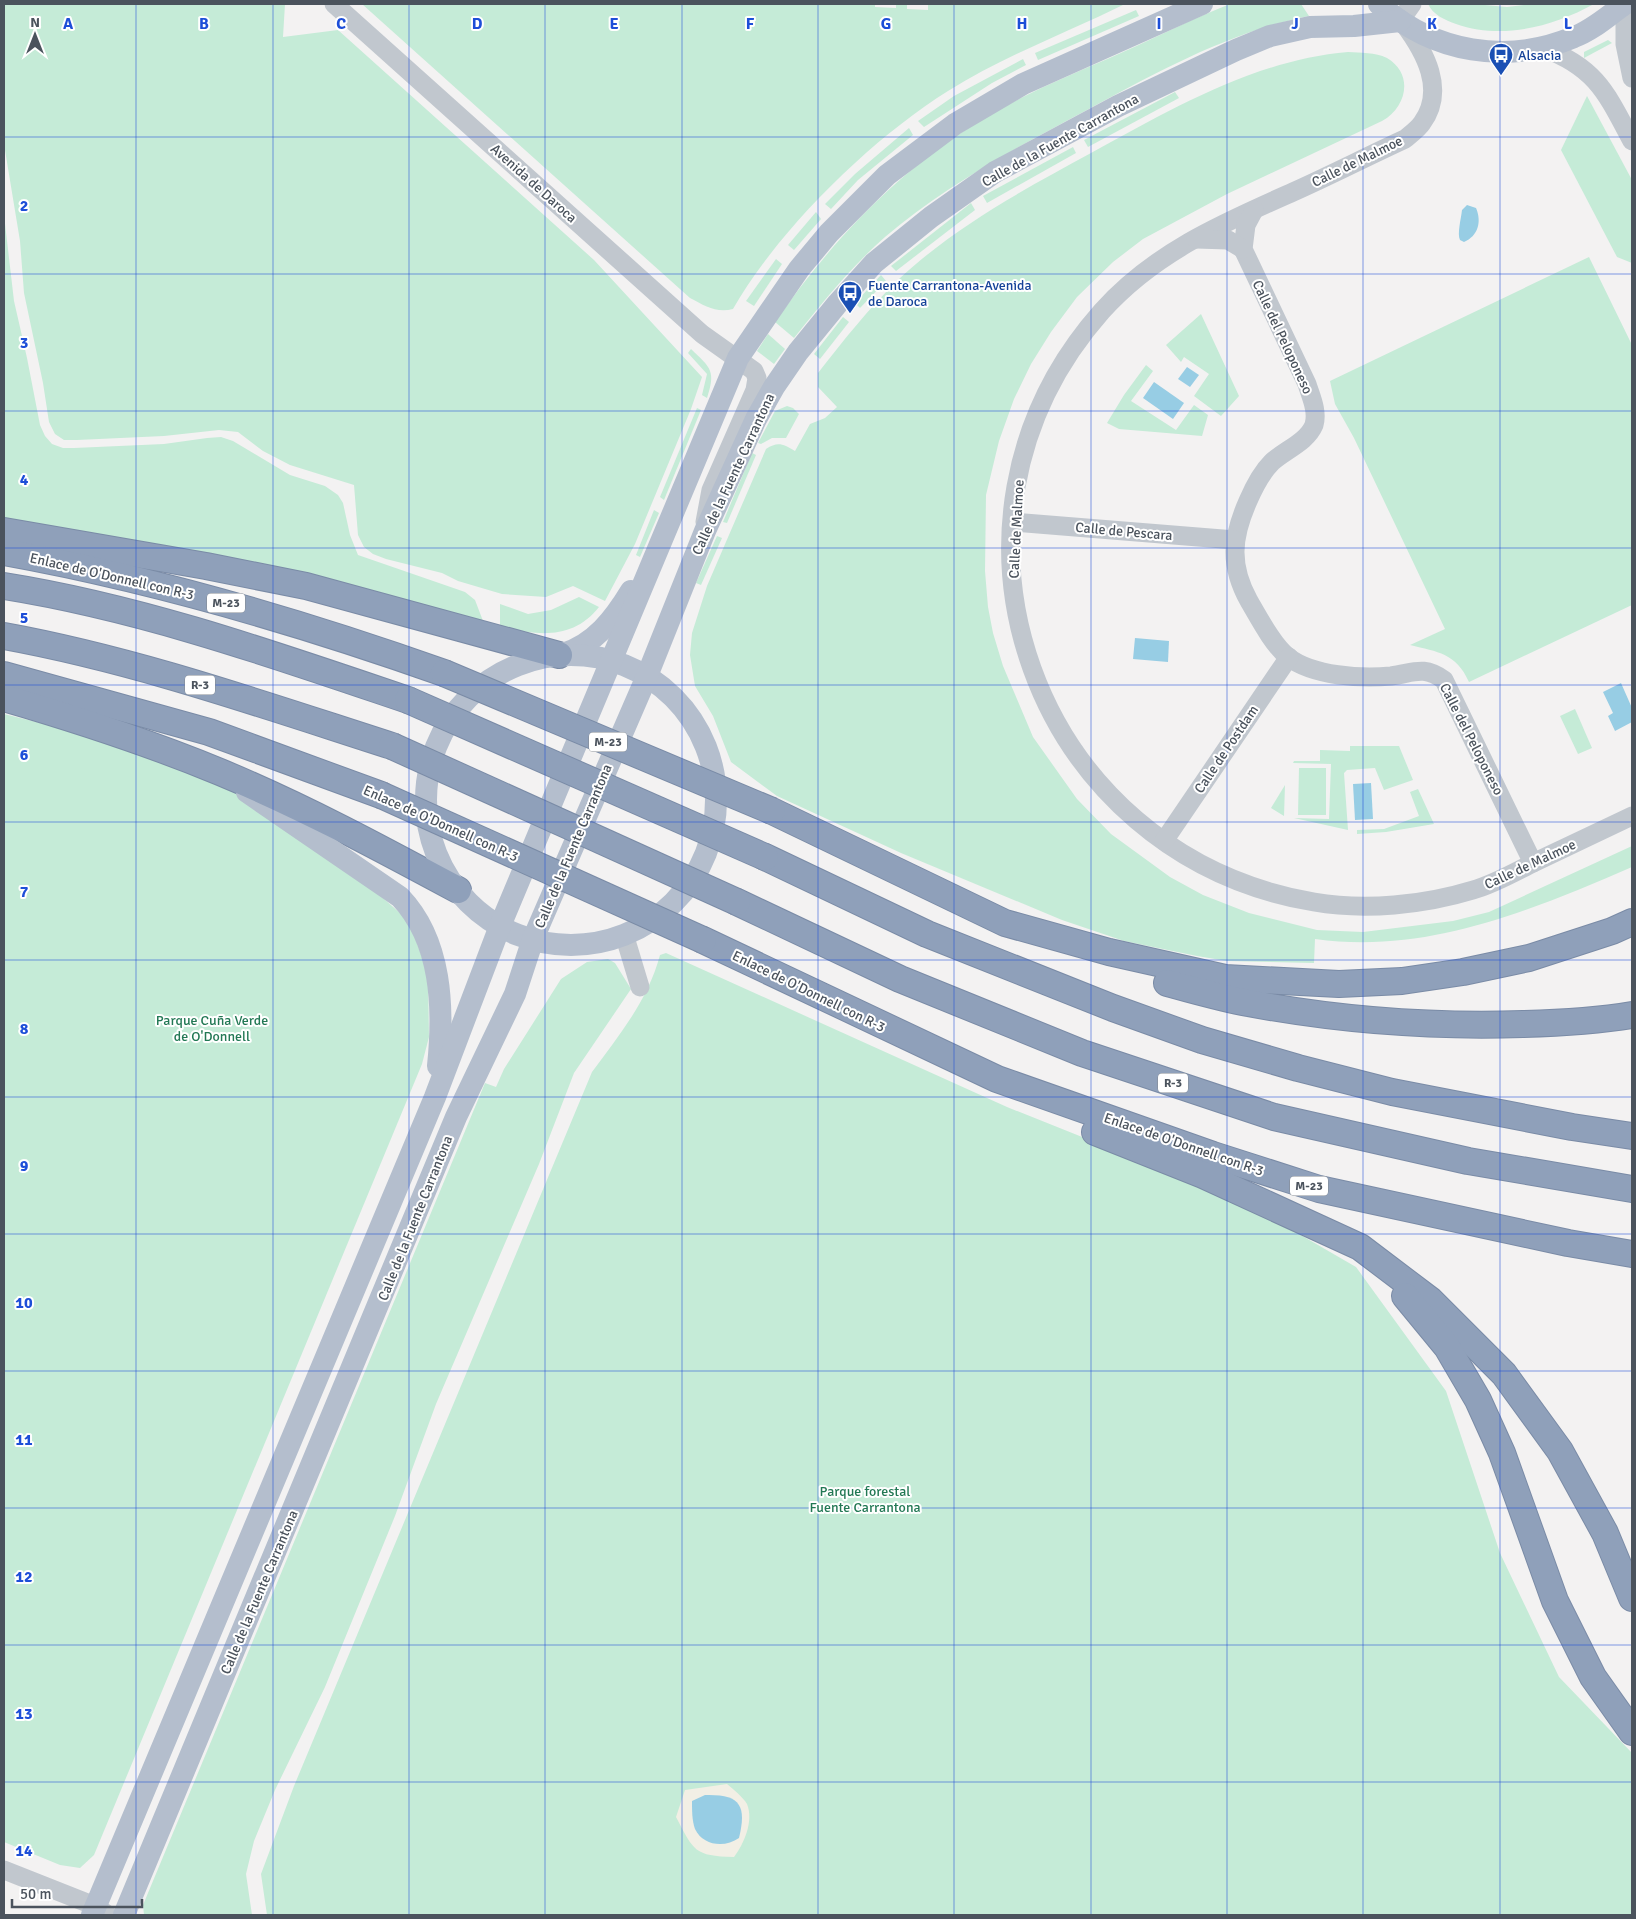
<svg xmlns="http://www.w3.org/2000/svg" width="1636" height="1919" font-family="Signika,sans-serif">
  <rect width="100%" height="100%" fill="#f3f2f2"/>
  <g fill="#c5ebd7">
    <polygon points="4,4 285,4 283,37 338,30 594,260 702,377 691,409 635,544 605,601 573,586 546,597 502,594 458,581 442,573 386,559 373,554 364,547 358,535 354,485 290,465 263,451 238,432 219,430 164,436 77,440 64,440 55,434 49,422 43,383 24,293 20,241 4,144"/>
    <path d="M362,4h513v3l21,1v-4h11v5l21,1v-6h197c-59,29 -121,52 -177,87 -77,48 -170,139 -215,218 -17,4 -28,-3 -43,-11z"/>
    <path d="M1230,4h71l8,12c-80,16 -152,56 -222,94 -71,38 -141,75 -202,127 -34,30 -63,66 -91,101l-19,-16c56,-80 123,-152 208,-203 44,-27 93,-46 140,-67 36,-16 71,-34 107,-48z"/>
    <path d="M1428,4h46l33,3 25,-3h62c-42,23 -92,36 -138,20 -11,-4 -23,-9 -28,-20z"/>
    <polygon points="1136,10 1139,16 1038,60 1035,53"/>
    <polygon points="1608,40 1612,43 1584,58 1584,52"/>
    <path d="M1348,52c13,1 27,0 39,6 27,16 20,49 -5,63l-155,73 -84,45 -30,23 -36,35 -26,35 -20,32 -17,35 -15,42 -13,54 -1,76 3,36 5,26 10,33 30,71 44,62 34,35 59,43 33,18 46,18 68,17 46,2 90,-11 36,-9 143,-66v21c-100,43 -205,88 -317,72l-1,24 -87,-2 -30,-5 -73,-15 -62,-21 -161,-67 -124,-57 -46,-34 -18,-46 -18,-30 -5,-31 2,-22 15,-47 59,-137c12,-8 17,-5 29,2l15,-27 15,-6 12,-11 -19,-20v-14c25,-32 51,-65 81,-94 57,-53 124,-89 192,-126 81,-44 164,-93 257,-101z"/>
    <polygon points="1023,59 1026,65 992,83 924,127 918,121 954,96"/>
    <polygon points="1175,92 1179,98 1088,147 1084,140"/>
    <polygon points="1587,96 1632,180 1632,263 1617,257 1561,150"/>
    <polygon points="909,128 913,135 858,180 831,209 825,204 855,174"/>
    <polygon points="1073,147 1076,153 987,203 983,196"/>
    <polygon points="971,203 975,210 896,271 891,266"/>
    <polygon points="816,212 821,219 794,250 788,245"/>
    <polygon points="4,215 14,301 27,358 40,425 45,436 52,444 63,448 74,448 164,444 207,438 221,437 233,441 290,475 325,486 338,495 343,503 350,535 358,555 465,592 475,600 483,621 4,522"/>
    <path d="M1589,257l43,88v260l-163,77c-13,-29 -31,-30 -59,-37l35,-16 -91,-191 -19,-34 -5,-23z"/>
    <polygon points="776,259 782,264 754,306 746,301"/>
    <polygon points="881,275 886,281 860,308 855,303"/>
    <polygon points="1201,314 1239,396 1221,416 1194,396 1209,374 1184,357 1181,362 1166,345"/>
    <polygon points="843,317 849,322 820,359 814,354"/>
    <polygon points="768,334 785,349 774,364 757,351"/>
    <path d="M691,349c20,19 25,22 16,49l-5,-3 5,-21 -19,-21z"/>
    <polygon points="1146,365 1153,371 1131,401 1176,430 1194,405 1208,415 1202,436 1119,429 1107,423 1124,395"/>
    <polygon points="787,406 793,408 799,414 786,438 772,438 761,444 758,443 775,411"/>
    <polygon points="697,408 701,410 664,500 660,497"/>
    <polygon points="752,453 756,455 727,523 723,522"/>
    <polygon points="654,510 659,513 640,557 636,555"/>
    <polygon points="717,536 722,538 701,585 696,583"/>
    <path d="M579,597l20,10c-26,33 -62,29 -99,19v-22l28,10 23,-4z"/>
    <polygon points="1575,709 1592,748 1578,754 1560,716"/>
    <polygon points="4,714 65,729 225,786 366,883 409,921 428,974 429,1037 422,1064 94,1855 80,1868 60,1865 4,1842"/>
    <polygon points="1350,746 1399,746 1413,780 1384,790 1375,768 1347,770 1344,773 1348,830 1294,818 1329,819 1331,764 1293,763 1294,761 1320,761 1320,750 1350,751"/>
    <polygon points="1299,768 1326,768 1326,815 1298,815"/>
    <polygon points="1285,785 1284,816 1271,808"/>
    <polygon points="1418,789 1434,824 1386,832 1357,834 1357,830 1384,829 1419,816 1410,792"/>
    <path d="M666,953l341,154 235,94 114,66 90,124 54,162 59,124 73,76v162h-1365l-6,-41 33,-88 298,-714c28,-38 56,-72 68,-117z"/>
    <polygon points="608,959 615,963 631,989 574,1073 539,1164 436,1404 395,1516 325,1687 275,1790 254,1841 246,1874 252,1915 144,1915 143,1905 485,1083 496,1087 504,1069 561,979 587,962"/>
  </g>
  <path fill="#f2efe5" d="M727,1784c6,5 16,13 20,20 7,17 -3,40 -13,53 -40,-1 -40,-6 -58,-40l9,-27z"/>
  <g fill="#97cde4">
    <path d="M1467,205l9,3c6,14 2,28 -12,34l-4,-2c-3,-6 1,-21 2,-30z"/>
    <polygon points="1187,367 1199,375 1190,387 1178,379"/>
    <polygon points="1154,382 1184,403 1173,419 1143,398"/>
    <polygon points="1135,638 1169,641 1168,662 1133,659"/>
    <polygon points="1621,683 1632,708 1632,722 1615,731 1608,716 1613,713 1603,692"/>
    <polygon points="1371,783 1373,819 1355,820 1353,784"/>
    <path d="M705,1795c35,-1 42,10 34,43 -14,10 -36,8 -44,-9 -3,-8 -3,-19 -3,-28z"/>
  </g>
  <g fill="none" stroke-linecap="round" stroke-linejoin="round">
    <defs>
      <g id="highway">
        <polyline points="4,531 206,566 306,586 559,655"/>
        <path d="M4,552c150,27 296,70 440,121"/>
        <path d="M4,586c138,22 271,69 404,114"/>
        <path d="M4,636c132,24 260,69 388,110"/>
        <polyline points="4,675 209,732 381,795"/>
        <path d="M4,698c72,21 146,45 216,74 82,34 160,76 238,118"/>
        <polyline points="772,811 1005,923 1109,952 1225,978 1339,984 1402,981 1463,972 1529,958 1612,931 1632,922"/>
        <polyline points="765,857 927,934 1113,1008 1202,1040 1298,1068 1392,1092 1572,1127 1632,1136"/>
        <polyline points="737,902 900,979 1082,1053 1274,1117 1468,1161 1632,1189"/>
        <polyline points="703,940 997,1079 1213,1155 1319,1189 1568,1243 1632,1254"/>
        <path d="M1167,983c27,7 54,15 81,20 91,17 183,24 275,21 37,-1 73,-3 109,-9"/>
        <polyline points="1095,1132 1203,1175 1360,1247 1430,1300 1504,1374 1560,1451 1605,1533 1632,1598"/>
        <polyline points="1405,1296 1447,1347 1478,1400 1502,1453 1555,1601 1593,1677 1632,1732"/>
      </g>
    </defs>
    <use href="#highway" stroke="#7a8ba6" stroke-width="28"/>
    <g stroke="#c1c7ce" stroke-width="19">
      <polyline points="334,4 702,334 754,371 757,378 755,390 711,490 705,522"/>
      <polyline points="1625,4 1625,44 1632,78"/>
      <polyline points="1400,21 1412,4"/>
      <path d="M1404,24c21,28 42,66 18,99 -4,6 -11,11 -17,16 -37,17 -74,36 -112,53 -70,31 -138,60 -191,119 -189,213 -68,544 212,591 51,9 110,3 159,-12 21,-6 40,-17 60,-27 33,-16 66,-31 99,-47"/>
      <path d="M1543,48c53,19 64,46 89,93"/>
      <path d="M1254,210l-8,15 -3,24 64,135c4,13 11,27 7,41 -7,17 -29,25 -42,37 -11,11 -18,25 -24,39 -16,36 -19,64 1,100 10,17 24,44 39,56 25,19 73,22 103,19 23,-3 32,-11 53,4l89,183"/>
      <polyline points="1196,239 1228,240 1243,249"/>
      <polyline points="1013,522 1235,540"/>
      <polyline points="1164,841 1289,657"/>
      <polyline points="624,934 640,987"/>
      <polyline points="4,1870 95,1906 108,1915"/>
    </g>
    <g stroke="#b4becd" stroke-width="22">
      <path d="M1379,4c54,49 129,61 195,33 19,-7 35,-22 51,-33"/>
      <path d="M563,654c32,-10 51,-35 68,-63"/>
      <circle cx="571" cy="800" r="145"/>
      <path d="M247,792l153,105c42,44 44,111 38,169"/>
      <polyline points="92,1915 435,1097 500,926 738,358 799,269 829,233 887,175 955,124 1023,84 1202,4"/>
      <polyline points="124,1915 456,1117 515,994 533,939 647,676 705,531 756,419 774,387 798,352 838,303 874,263 931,217 995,172 1118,106 1236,50 1270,36 1310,27 1354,26 1400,21"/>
    </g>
    <use href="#highway" stroke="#8fa0ba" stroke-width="26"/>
    <defs>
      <g id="highway-bridge">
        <polyline points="444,673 772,811"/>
        <polyline points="408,700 765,857"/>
        <polyline points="392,746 737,902"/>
        <polyline points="381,795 703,940"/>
      </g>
    </defs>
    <use href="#highway-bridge" stroke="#7a8ba6" stroke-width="28" stroke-linecap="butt"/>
    <use href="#highway-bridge" stroke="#8fa0ba" stroke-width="26"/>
  </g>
  <path fill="none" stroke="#1d4ed8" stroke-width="1" stroke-opacity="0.55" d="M136,4v1911M273,4v1911M409,4v1911M545,4v1911M682,4v1911M818,4v1911M954,4v1911M1091,4v1911M1227,4v1911M1363,4v1911M1500,4v1911M4,137h1628M4,274h1628M4,411h1628M4,548h1628M4,685h1628M4,822h1628M4,960h1628M4,1097h1628M4,1234h1628M4,1371h1628M4,1508h1628M4,1645h1628M4,1782h1628"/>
  <defs>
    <symbol id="bus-pin" viewBox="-11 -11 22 30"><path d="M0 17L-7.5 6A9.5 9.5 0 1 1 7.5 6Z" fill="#1a4fb4" stroke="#fff"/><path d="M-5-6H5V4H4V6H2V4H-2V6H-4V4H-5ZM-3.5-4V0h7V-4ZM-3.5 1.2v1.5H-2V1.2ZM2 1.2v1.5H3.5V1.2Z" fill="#fff"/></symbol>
  </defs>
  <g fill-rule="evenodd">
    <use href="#bus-pin" x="1487" y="41" width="28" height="38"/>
    <use href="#bus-pin" x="836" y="279" width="28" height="38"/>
  </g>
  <g text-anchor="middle" stroke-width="4" stroke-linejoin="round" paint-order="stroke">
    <g fill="#fff" stroke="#81878e" stroke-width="1">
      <rect x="207" y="593.5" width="38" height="19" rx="4"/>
      <rect x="185" y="675.5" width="30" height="19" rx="4"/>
      <rect x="589" y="732.5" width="38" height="19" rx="4"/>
      <rect x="1158" y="1073.5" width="30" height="19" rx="4"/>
      <rect x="1290" y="1176.5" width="38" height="19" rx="4"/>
    </g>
    <g font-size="12" font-weight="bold" fill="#4b535d">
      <text x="226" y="607">M-23</text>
      <text x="200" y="689">R-3</text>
      <text x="608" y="746">M-23</text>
      <text x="1173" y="1087">R-3</text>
      <text x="1309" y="1190">M-23</text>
    </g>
    <g font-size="14" fill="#164399" stroke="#fff" text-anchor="start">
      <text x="1518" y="60">Alsacia</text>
      <text x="868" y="290">Fuente Carrantona-Avenida<tspan x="868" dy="16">de Daroca</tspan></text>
    </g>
    <g font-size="14" fill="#4b535d" stroke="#fff">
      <text transform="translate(1060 140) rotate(-29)" y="5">Calle de la Fuente Carrantona</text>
      <text transform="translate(1357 161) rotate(-26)" y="5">Calle de Malmoe</text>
      <text transform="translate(534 183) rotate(42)" y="5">Avenida de Daroca</text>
      <text transform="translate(1283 337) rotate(65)" y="5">Calle del Peloponeso</text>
      <text transform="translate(733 474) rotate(-65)" y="5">Calle de la Fuente Carrantona</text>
      <text transform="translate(1016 529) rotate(-87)" y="5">Calle de Malmoe</text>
      <text transform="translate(1124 531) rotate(5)" y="5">Calle de Pescara</text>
      <text transform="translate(112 576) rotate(13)" y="5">Enlace de O'Donnell con R-3</text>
      <text transform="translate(1472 739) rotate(63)" y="5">Calle del Peloponeso</text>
      <text transform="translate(1226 749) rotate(-56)" y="5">Calle de Postdam</text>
      <text transform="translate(441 823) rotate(24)" y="5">Enlace de O'Donnell con R-3</text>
      <text transform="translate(573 846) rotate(-67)" y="5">Calle de la Fuente Carrantona</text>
      <text transform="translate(1530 864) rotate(-25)" y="5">Calle de Malmoe</text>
      <text transform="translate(809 991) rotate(26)" y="5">Enlace de O'Donnell con R-3</text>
      <text transform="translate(1184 1144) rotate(19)" y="5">Enlace de O'Donnell con R-3</text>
      <text transform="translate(415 1218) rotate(-68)" y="5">Calle de la Fuente Carrantona</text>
      <text transform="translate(259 1592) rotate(-67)" y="5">Calle de la Fuente Carrantona</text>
    </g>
    <g font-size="14" fill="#227854" stroke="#fff">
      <text x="212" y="1025">Parque Cuña Verde<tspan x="212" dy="16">de O'Donnell</tspan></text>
      <text x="865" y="1496">Parque forestal<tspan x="865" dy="16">Fuente Carrantona</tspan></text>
    </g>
  </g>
  <g font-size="16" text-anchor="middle" font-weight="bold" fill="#1d4ed8" stroke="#fff" stroke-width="4" stroke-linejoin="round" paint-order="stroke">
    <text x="68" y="29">A</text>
    <text x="204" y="29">B</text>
    <text x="341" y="29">C</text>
    <text x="477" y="29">D</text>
    <text x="614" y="29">E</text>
    <text x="750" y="29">F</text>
    <text x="886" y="29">G</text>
    <text x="1022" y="29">H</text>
    <text x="1159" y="29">I</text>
    <text x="1295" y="29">J</text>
    <text x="1432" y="29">K</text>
    <text x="1568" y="29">L</text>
    <text x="24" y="211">2</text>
    <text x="24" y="348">3</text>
    <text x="24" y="485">4</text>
    <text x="24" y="623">5</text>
    <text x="24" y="760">6</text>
    <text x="24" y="897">7</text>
    <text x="24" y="1034">8</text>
    <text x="24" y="1171">9</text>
    <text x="24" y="1308">10</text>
    <text x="24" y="1445">11</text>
    <text x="24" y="1582">12</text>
    <text x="24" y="1719">13</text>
    <text x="24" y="1856">14</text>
  </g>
  <rect width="1636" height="1919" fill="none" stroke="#4b535d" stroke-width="10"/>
  <g transform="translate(35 35)" stroke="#ffffff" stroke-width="4" paint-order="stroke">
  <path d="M0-4L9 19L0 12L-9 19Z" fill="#4b535d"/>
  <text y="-8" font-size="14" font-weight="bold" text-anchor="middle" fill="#4b535d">N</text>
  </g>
  <path d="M12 1899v8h130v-8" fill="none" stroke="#4b535d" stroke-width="2.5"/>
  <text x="20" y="1899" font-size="15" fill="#4b535d" stroke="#ffffff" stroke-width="4" paint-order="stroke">50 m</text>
</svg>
